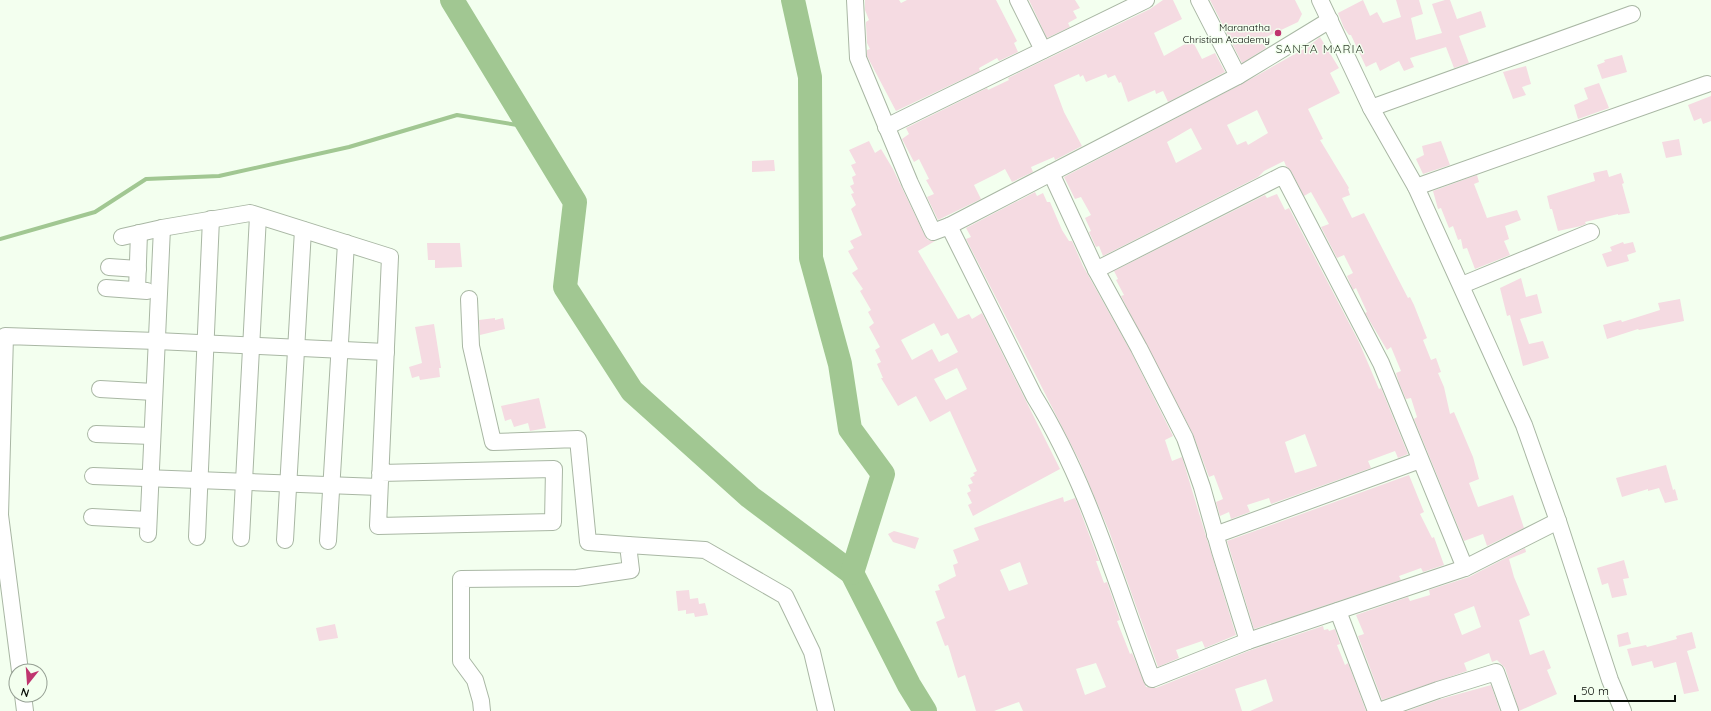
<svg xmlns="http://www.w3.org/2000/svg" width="1711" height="711" font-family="Quicksand,sans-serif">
  <rect width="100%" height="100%" fill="#f3ffef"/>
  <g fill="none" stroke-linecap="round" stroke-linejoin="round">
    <polyline stroke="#a1c792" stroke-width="4" points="0,239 95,212 146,179 219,176 349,147 457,115 529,127"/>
    <g stroke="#a1c792" stroke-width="24">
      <polyline points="452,0 575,202 565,287 632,391 750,497 852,573 909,685 925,711"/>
      <polyline points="793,0 810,77 811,258 840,364 850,429 883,474 852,573"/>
    </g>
  </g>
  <g fill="#f5dbe2" fill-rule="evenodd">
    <polygon points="865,0 899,0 901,3 907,0 996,0 1017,41 1014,43 1018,52 999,61 997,58 979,68 980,71 896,111 867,56 867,50 870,49 867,43 866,24 866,22 869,20 865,10"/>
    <polygon points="1029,0 1075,0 1080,8 1073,11 1077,18 1068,23 1070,27 1047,38"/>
    <polygon points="1163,0 1173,0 1182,19 1154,33 1164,56 1192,40 1202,59 1215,53 1225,72 1168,102 1163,91 1156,94 1155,90 1128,102 1121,82 1119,83 1115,75 1108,78 1106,74 1086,82 1083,75 1080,77 1079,74 1054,85 1064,112 1082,146 1055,160 1054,157 1031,167 1033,172 1012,182 1005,169 996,174 974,185 981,199 938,220 927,197 934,194 926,180 929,179 919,159 914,162 902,139 909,134 906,128 987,88 988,90 1009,80 1008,78 1150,9"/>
    <polygon points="1210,0 1295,0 1302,14 1298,22 1262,39 1266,48 1242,63"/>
    <polygon points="1363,0 1370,16 1377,12 1383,23 1401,17 1396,0 1419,0 1423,14 1411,18 1416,40 1442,33 1432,4 1445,0 1450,0 1457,19 1481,11 1486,27 1459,36 1469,63 1454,68 1446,47 1410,58 1414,67 1404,71 1399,61 1380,71 1376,62 1366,67 1351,35 1349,35 1344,28 1338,13"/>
    <path d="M1320,37l19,31 -9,5 10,20 -32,16 15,30 -3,1 29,48 -1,1 2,6 -8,3 10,20 12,-5 44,85 2,-1 4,8 13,33 -4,2 8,20 5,-2 5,14 -3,1 6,14 6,27 4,-2 19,45 6,22 -10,4 9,24 35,-12 11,33 -37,18 -4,-12 -19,7 -50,-122 3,-2 -6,-19 -5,1 -7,-16 -3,-10 5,-2 -10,-24 -4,3 -22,-37 2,-1 -11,-24 -3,2 -6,-14 6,-3 -9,-18 -7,3 -16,-31 8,-3 -18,-32 -7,4 -13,-25 -5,-5 -2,-5 -20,10 -6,6 -155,79 -4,-10 -3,1 -7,-15 2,-1 -6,-13 6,-3 -10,-18 -6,2 -11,-22 178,-93 67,-38zM1257,110l11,23 -20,12 -2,-4 -9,4 -10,-20zM1191,128l11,21 -26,14 -9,-21z"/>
    <polygon points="1622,55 1627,72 1602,79 1597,65 1605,62 1604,60"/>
    <polygon points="1526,66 1531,84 1522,87 1526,95 1513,99 1503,72"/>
    <polygon points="1599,83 1609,108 1578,119 1574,105 1588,99 1584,88"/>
    <polygon points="1711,96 1711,121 1703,124 1701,118 1694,121 1688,105"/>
    <polygon points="1679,139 1682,155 1666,158 1662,142"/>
    <path d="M869,141l6,12 6,-4 12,20 32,67 3,4 7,1 -17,10 40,68 11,-5 3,5 10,-6 78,156 -87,47 -5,-11 4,-2 -5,-10 4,-2 -3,-6 5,-2 -3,-5 5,-3 -2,-2 4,-2 -27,-60 -20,11 -14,-26 -18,10 -17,-28h2l-6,-14 4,-2 -6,-12 5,-3 -11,-20 5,-4 -6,-11 3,-2 -11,-19 3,-2 -11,-16 6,-4 -10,-18 6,-3 -4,-7 12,-6 -11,-26 5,-4 -5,-11 3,-1 -4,-7 4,-2 -2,-7 4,-2 -5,-10 5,-2 -7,-13zM934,323l7,13 7,-3 10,19 -19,10 -7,-13 -20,11 -11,-20zM957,368l10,21 -21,11 -12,-21z"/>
    <polygon points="1441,141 1450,165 1423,174 1416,159 1424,155 1422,146"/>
    <polygon points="774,160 775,171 752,172 752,161"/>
    <polygon points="1607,170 1609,177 1621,173 1624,183 1622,184 1630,213 1618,215 1618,214 1585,222 1586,224 1581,226 1558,231 1552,209 1550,209 1547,196 1595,181 1593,173"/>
    <polygon points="1477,175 1479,182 1474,184 1487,218 1517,210 1521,220 1505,226 1509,239 1504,241 1510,255 1475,269 1467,248 1463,249 1461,239 1458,240 1453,226 1449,228 1441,208 1438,209 1433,191"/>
    <polygon points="1035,192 1037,196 1043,193 1047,202 1050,202 1062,230 1069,241 1072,241 1083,266 1131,352 1173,436 1165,440 1172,461 1182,457 1236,635 1205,648 1202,641 1176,650 1179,658 1158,667 1109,531 1079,460 966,239 971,237 966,228"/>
    <path d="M1277,194l8,16 4,-2 70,134 20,47 2,-1 27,66 -10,4 -3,-7 -27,10 3,7 -100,36 -2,-6 -22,7 3,7 -19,7 -2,-7 -9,4 -4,-14 7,-3 -9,-24 -5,2 -16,-43 -72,-138 3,-1 -8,-15 2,-1 -4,-8 151,-76 2,3zM1305,434l12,32 -22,7 -10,-31z"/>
    <polygon points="1623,242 1624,244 1633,242 1636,252 1627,255 1629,261 1607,267 1602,254 1612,251 1610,247"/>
    <polygon points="427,243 460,243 462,267 435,268 435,260 428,260"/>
    <polygon points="1521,278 1526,297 1537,294 1542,313 1520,319 1529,344 1543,341 1549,358 1523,366 1510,315 1507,316 1500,288"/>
    <polygon points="1680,299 1684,321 1639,330 1638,329 1607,339 1603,325 1621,320 1622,322 1660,310 1658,303"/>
    <polygon points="495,318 495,320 503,318 505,329 480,335 479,320"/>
    <polygon points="434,324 441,368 439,368 440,377 420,380 419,376 412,378 409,367 422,363 415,327"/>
    <polygon points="539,398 546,428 530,431 528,423 514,427 511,419 505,421 501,406"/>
    <polygon points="1666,465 1673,490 1675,489 1678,500 1665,503 1659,488 1648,491 1648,489 1622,497 1616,478"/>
    <polygon points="1409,475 1424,512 1420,514 1432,538 1434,537 1444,565 1423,572 1421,568 1399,576 1401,580 1254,629 1227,541"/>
    <path d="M1063,497l1,5 11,-4 3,7 21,56h-3l8,22 3,-1 13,38 -3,1 13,33 2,-1 14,34 10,1 95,-38 72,-24 1,4 4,-1 1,2 6,-2 5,15 -3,1 8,20 3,-2 18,48h-116l23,-10 -7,-22 -31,10 7,22h-219l-4,-9 -25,9h-18l-11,-36 -7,3 -10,-33 -3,1 -9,-24 9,-4 -10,-27 5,-1 -2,-5 18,-9 -3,-11 5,-2 -5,-13 26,-10 -5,-12zM1020,562l8,22 -19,7 -9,-21zM1096,663l10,24 -21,8 -9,-26z"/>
    <polygon points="894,531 919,538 915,549 893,542 888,534"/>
    <path d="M1525,548l1,4 -17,7 5,18 16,38 -11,5 11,35 14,-5 7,18 -4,2 10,24 -38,17 -14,-43 -8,-8 -5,2 -3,-9 -25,10 3,8 -85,29 -24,-64 6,-2 -8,-19 52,-18 2,4 20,-6 -1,-5 40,-13zM1474,606l7,21 -19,8 -8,-21z"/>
    <polygon points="1624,560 1629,578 1623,579 1627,595 1612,598 1608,583 1602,585 1597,568"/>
    <polygon points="689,590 690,599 698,598 699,604 705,603 708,615 695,617 694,613 686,614 686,610 678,611 676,591"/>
    <polygon points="335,624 338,638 319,641 316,628"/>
    <polygon points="1628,632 1631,644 1619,647 1617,635"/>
    <polygon points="1692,632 1696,648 1687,651 1699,691 1684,694 1676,662 1654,668 1652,661 1632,666 1627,649 1646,645 1647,647 1677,639 1676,636"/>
    <polygon points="1491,685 1500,711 1407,711 1441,699"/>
  </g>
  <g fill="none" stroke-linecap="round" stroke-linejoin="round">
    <defs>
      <g id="street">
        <path d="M855,0l3,58 52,125 23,49 16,-6 85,170c54,87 82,188 118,283l96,-38 217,-73 93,-47"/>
        <polyline points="1018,0 1043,50"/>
        <polyline points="1199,0 1238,76"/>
        <polyline points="1320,0 1371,108 1416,187 1524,425 1558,521 1610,680 1623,711"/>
        <polyline points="1371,108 1632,14"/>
        <polyline points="886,127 1146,0"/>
        <polyline points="1051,173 1096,270 1139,348 1185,438 1202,487 1220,551 1248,641"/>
        <polyline points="1416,187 1707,84"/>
        <polyline points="949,226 1238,76 1330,20"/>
        <polyline points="122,237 162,228 250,213 390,257 378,526 553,522 554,469 380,473"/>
        <polyline points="109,267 138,269"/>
        <polyline points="1096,270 1283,175 1381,363 1465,568"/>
        <polyline points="1462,285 1591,232"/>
        <polyline points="106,288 147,291"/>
        <polyline points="137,290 139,233"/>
        <polyline points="469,299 471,346 493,442 578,439 588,542 628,545 631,570 577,578 461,579 461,661 475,680 481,701 482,711"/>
        <polyline points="100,389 154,392"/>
        <polyline points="96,434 152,436"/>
        <polyline points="93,476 379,487"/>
        <polyline points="92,517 148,520"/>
        <polyline points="148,534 162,228"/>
        <polyline points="1215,535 1420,460"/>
        <polyline points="197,537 211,219"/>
        <polyline points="241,538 258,216"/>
        <polyline points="285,540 303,230"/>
        <polyline points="328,541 346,243"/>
        <polyline points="628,545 705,550 785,596 812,652 826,711"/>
        <polyline points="1338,611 1376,711"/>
        <polyline points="20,671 0,515 5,336 157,341 386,352"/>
        <polyline points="23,695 25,711"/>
        <polyline points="1379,711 1438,690 1496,672 1510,711"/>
      </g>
    </defs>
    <use href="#street" stroke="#a9b7a4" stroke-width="18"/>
    <use href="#street" stroke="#fff" stroke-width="16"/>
  </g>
  <circle fill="#bf356f" stroke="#f3ffef" stroke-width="1.5" cx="1278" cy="33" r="4"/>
  <g text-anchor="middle" stroke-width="3" stroke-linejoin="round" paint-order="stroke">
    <g font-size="10" fill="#090e08" stroke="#f3ffef" text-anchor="end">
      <text x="1270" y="31">Maranatha<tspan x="1270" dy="12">Christian Academy</tspan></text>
    </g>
    <g font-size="12" letter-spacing="1" fill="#374333" stroke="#f3ffef">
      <text x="1320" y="53">SANTA MARIA</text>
    </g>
  </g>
  <g transform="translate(28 683) rotate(197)"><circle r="19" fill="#f3ffef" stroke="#959f93"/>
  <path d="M0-3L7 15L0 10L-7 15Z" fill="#bf356f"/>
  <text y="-6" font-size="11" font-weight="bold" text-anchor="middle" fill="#090e08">N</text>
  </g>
  <path d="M1575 695v6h100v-6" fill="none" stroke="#090e08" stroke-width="2"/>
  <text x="1581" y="695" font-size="12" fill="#090e08" stroke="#f3ffef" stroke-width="3" paint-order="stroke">50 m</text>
</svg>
